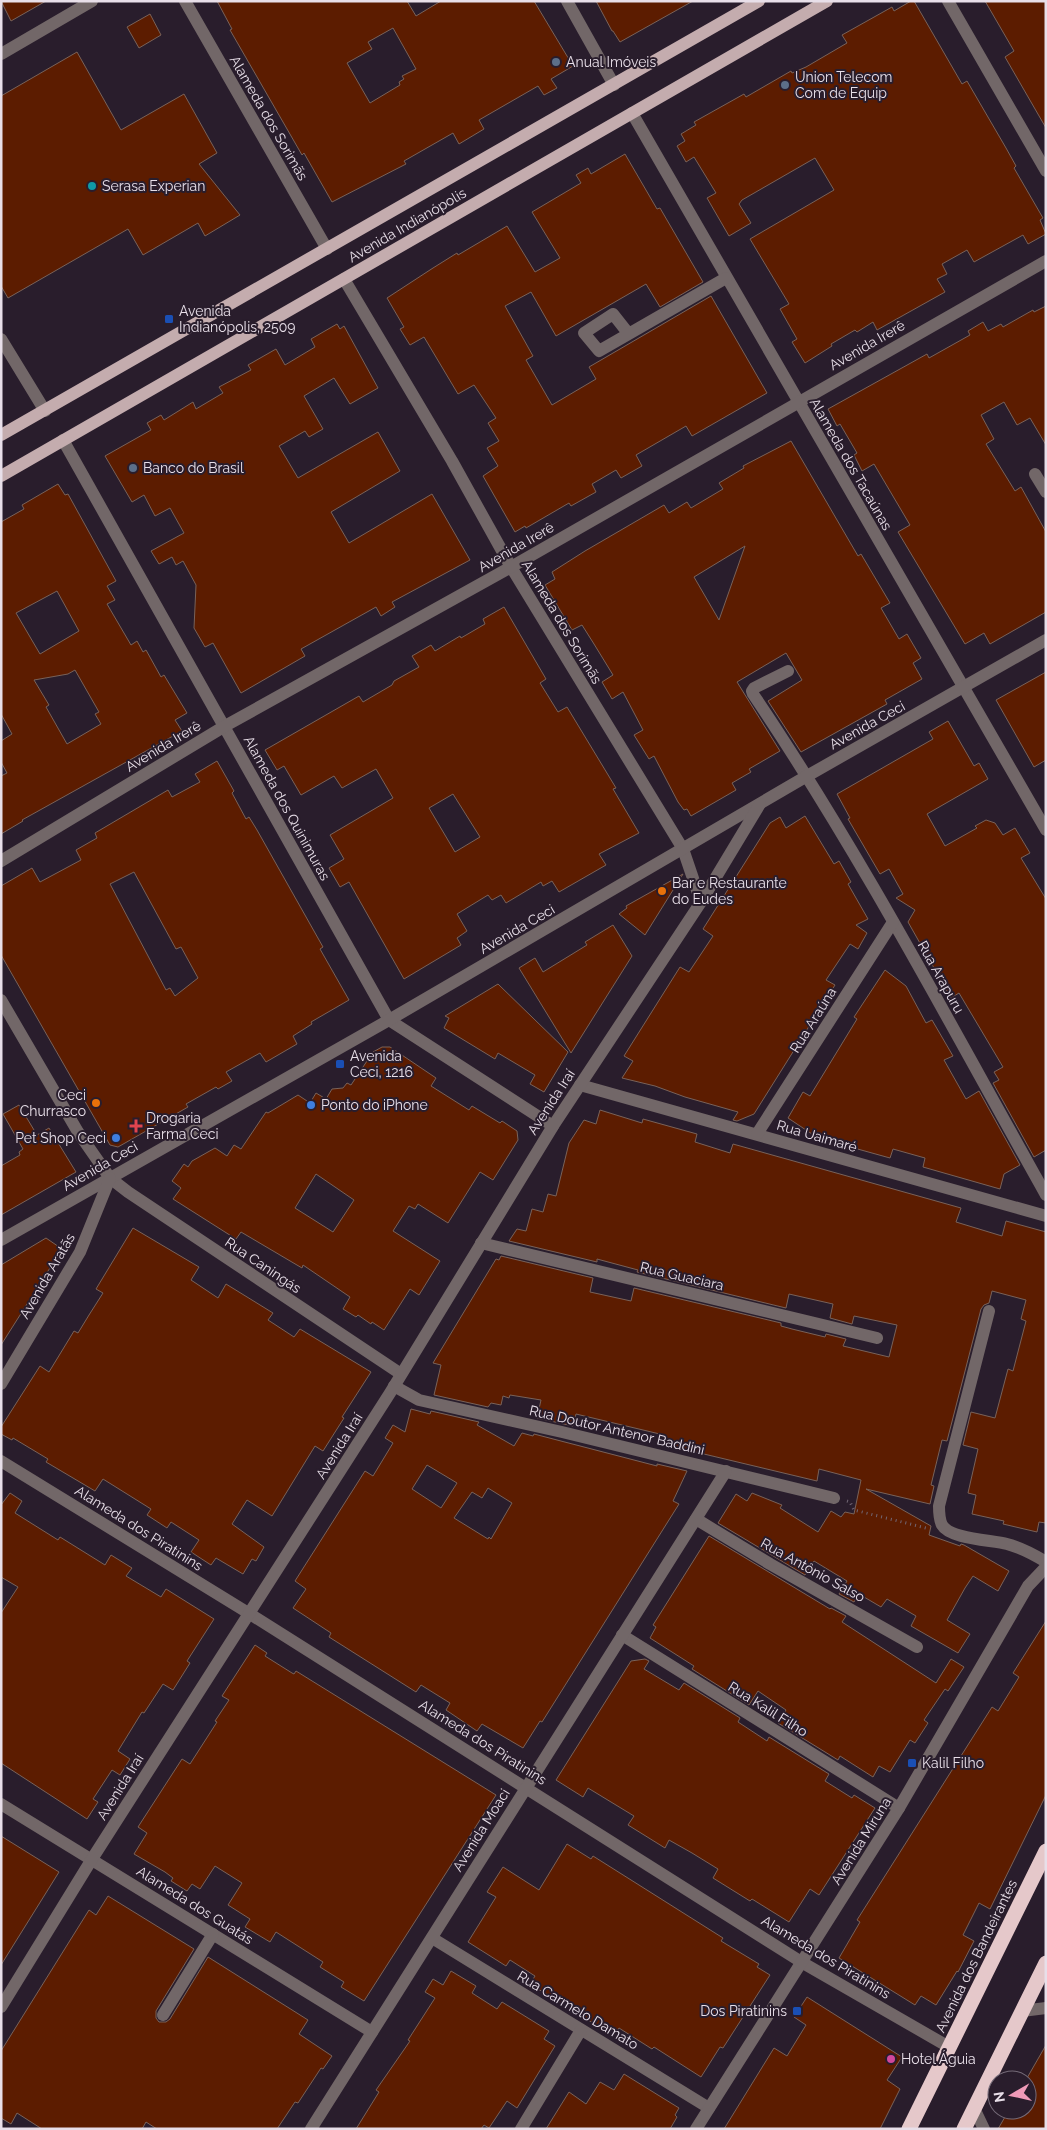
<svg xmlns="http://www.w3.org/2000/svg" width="1047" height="2130" font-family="Raleway,sans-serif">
  <rect width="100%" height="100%" fill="#291d2c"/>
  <g fill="#5c1c00" stroke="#796259" fill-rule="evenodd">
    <polygon points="1,1 46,1 11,21"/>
    <path d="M217,1h190l9,15 25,-15h93l39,65 -22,13 6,9 -13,7 -6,-9 -59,34 5,9 -25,15 -6,-11 -49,28 2,3 -74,38 -28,-49 -2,2 -72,-125 2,-1zM393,28l23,41 -14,7 2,3 -5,3 1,3 -30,18 -23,-40 25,-14 -4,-7z"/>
    <polygon points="596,1 693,1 620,42 613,31 612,31"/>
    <polygon points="911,1 914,1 962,84 967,81 1006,148 1016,166 1014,168 1043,218 1040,220 1046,234 1028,244 1023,235 974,262 967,250 942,264 947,274 937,279 945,292 877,330 873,322 857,332 855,330 831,344 832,346 805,363 792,342 797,339 780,309 789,304 750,239 834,190 815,158 742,200 739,204 751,223 729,236 707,198 716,193 694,157 686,162 677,146 685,141 681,134 696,125 694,122 744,94 746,97 791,71 792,73 806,67 847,43 842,35 892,7 894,11"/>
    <polygon points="985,1 1046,1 1046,128 1005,57 1014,51"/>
    <polygon points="150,14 161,35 139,48 127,27"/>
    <polygon points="77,52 121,130 184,94 217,153 199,164 240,215 205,236 198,223 143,255 128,229 8,298 1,286 1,96"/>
    <polygon points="625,154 657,209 660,208 703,282 660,307 646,284 556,336 531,292 505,306 533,356 526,360 552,405 596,379 589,367 711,296 767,393 692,436 686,426 636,455 642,466 621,478 616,470 592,484 596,492 571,506 569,503 526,528 525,526 515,532 483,476 498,466 487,448 499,441 488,423 496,418 474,385 458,394 424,337 410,345 400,329 404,327 387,298 433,268 457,253 458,255 507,226 535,272 560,258 532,212 581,183 576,175 588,168 591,174"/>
    <polygon points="1046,306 1046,445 1030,418 1017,425 1004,402 981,415 994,439 986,444 1015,491 1021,487 1046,532 1046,612 990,644 984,633 965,644 898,532 910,525 874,464 862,471 854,455 857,453 840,424 837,426 828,409 927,354 929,358 970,335 968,331 983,322 988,331 1001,324 1003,327 1033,310 1034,312"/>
    <polygon points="337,324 340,329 344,326 378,388 350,404 334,378 304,396 323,429 309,437 305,431 279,446 298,478 378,432 400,471 331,512 349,543 432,494 470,560 392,602 395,607 381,616 376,607 301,649 305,656 241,693 213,643 205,647 194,628 196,585 183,561 176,565 172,557 159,564 151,551 184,533 170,508 155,516 144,495 132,502 105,456 151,430 147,423 161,415 164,420 193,402 196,409 223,393 219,387 251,370 248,365 276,349 285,365 315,347 311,339"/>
    <path d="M791,441l67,115 3,-2 29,49 -9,5 18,31 8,-5 14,24 -8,5 9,16 -37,21 2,4 -86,48 -33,-51 34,-21 -16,-27 -49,29 43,69 -31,18 2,3 -19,11 4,7 -45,26 -4,-7 -3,1 -6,-8 -24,-46 -5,3 -15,-24 9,-5 -20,-38 -11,7 -10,-17 11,-7 -19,-31 -12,-19 -10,5 -27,-45 10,-6 -3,-7 33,-21 79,-46 5,8 18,-11 4,6 32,-19 -4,-6 25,-15 -1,-2zM745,546l-26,74 -25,-43z"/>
    <path d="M58,484l7,11 3,-1 48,87 -9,5 8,14 -8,4 24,41 6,-4 6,11 3,-2 15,27 3,-2 6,10 17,28 -12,7 7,11 -160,89 1,1 -22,13v-58l6,-3 -6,-11v-21l11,-7 -11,-20v-192l23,-13 -2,-4zM57,591l22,40 -39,23 -24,-41zM75,670l24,42 -4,2 6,10 -34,20 -21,-37 3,-2 -15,-25 34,-6z"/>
    <path d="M504,607l42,72 -6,4 18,29 9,-5 49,81 -3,1 26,44 -40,21 7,11 -47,27 -7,-11 -9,5 -2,-4 -35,21 -5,-8 -9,5 -4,-5 -31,19 10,17 -10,7 4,7 -57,34 -55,-97 -9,5 -11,-19 15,-9 -14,-24 63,-37 -17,-29 -34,19 -8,-12 -33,19 -17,-29 -7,4 -12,-20 94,-54 4,6 29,-17 2,-4 25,-14 -7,-11 19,-11 4,6 25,-15 1,2 24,-14 -2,-5zM453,794l27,43 -25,15 -26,-44z"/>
    <polygon points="1046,672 1046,760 1034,767 996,700"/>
    <polygon points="948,721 974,766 979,763 988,779 927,814 945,846 977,828 975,826 986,820 995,823 1003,835 1015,828 1030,853 1021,858 1046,899 1046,1150 1034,1157 993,1083 999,1080 994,1072 1003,1067 959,993 951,998 908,922 915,910 896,898 903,894 889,869 880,874 848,819 850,818 837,794 933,739 929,732"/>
    <path d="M217,761l17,30 -2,2 14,26 3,-2 8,13 66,117 -3,2 29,51 -38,22 1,2 -19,12 4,8 -31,18 -6,-9 -34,19 6,9 -14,8 -2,-2 -30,17 2,3 -70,40 -8,-2 -109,-190v-69l31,-18 8,14 41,-22 -5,-10 21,-12 -2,-5 73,-43 4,7 28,-15 -5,-8zM134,872l42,77 5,-2 17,31 -23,18 -5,-8 -4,2 -56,-106z"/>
    <polygon points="805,816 834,864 839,861 851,882 848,884 868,919 856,925 867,933 858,949 850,944 826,980 835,985 754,1114 737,1121 733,1120 738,1112 685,1097 655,1086 622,1078 633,1061 624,1056 680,967 689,972 713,936 703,929 770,823 780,817 786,828"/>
    <polygon points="683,874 645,935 619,914 627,908 626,906"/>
    <polygon points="613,925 632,956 571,1053 519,968 535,958 543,972 587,945 585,942"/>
    <polygon points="885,970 906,986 926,1023 932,1020 953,1056 944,1060 966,1099 979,1091 1020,1165 1004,1174 1000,1189 923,1167 925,1158 893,1149 890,1158 836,1143 838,1140 812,1134 788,1118 803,1092 810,1096 857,1019 854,1017"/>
    <polygon points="498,984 568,1052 544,1092 530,1084 535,1075 498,1053 495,1059 444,1028 449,1018 445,1016"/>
    <path d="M382,1047h8l46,31 -5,8 38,24 3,-4 28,17 2,-2 15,10 1,9 -25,40 -13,-8 -32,51 -30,-19 -3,5 -6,-3 -16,25 47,30 -21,34 -9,-6 -26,41 -12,-8 -1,2 -13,-9 -2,2 -13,-8 7,-12 -47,-32 -1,3 -61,-36 -5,7 -63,-40 8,-11 -9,-7 12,-17 4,3 4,-6 23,-13 12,8 7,-11 7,4 25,-37 2,1 30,-18 12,8 6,-10 10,6 6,-10 11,-1 4,-5 4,2 22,-33zM316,1174l38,26 -21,32 -38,-24z"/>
    <polygon points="19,1105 37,1135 49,1128 76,1172 1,1215 1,1166 20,1155 19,1152 23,1149 3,1114"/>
    <polygon points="600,1110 642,1123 643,1119 697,1134 695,1142 730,1153 733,1144 961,1208 956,1222 1002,1236 1006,1221 1046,1232 1046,1523 1039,1522 1037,1532 1003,1524 1004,1521 972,1514 976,1495 968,1493 978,1449 963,1445 971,1412 995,1418 1008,1369 1013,1371 1026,1321 1021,1319 1026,1300 992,1291 989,1303 984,1305 981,1309 947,1441 942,1440 931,1485 934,1486 930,1504 866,1489 931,1526 929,1535 960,1546 961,1544 964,1545 1009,1571 998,1591 973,1576 965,1588 947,1620 970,1634 958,1653 911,1626 916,1616 887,1599 881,1607 859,1594 854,1602 839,1594 847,1581 814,1561 805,1575 718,1523 736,1494 747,1501 752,1493 782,1505 780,1508 818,1532 831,1511 841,1517 845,1512 854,1514 861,1480 819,1469 817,1481 662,1444 664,1435 576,1414 573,1426 537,1418 541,1400 510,1395 509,1398 503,1396 501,1405 491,1403 488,1407 434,1395 441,1365 433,1363 496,1259 499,1260 501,1256 593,1278 590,1292 631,1301 634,1288 781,1323 781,1326 792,1329 825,1337 826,1334 846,1339 843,1346 889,1357 897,1325 854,1316 852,1324 830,1318 833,1304 789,1294 786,1308 637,1272 638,1270 597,1259 597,1262 509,1241 517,1229 526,1231 532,1209 543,1212 548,1194 556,1196 569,1143 584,1120 596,1124"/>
    <polygon points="133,1228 199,1267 191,1280 218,1298 226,1284 273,1313 268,1320 294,1337 300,1329 371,1372 342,1417 344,1418 323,1451 315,1446 272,1516 247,1500 232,1524 264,1547 256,1561 252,1559 243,1574 216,1558 211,1565 191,1552 199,1540 171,1522 167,1528 147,1515 151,1509 103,1479 95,1491 46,1462 48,1459 13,1438 12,1440 1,1434 1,1427 40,1366 49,1372 74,1331 78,1333 89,1315 103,1293 96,1289"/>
    <polygon points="46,1238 62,1249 1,1345 1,1265"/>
    <path d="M411,1409l19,5 1,-3 48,11 -2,3 37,21 8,-13 11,3 1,-2 123,32v-2l30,7 -14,30 6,3 -137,218 -2,-1 -17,27 -41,-24 -5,7 -31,-21 4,-7 -29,-18 -5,7 -87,-55 2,-4 -38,-25 13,-19 -11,-8 70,-110 8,5 20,-33 -8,-5 8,-13 12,7zM427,1465l30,18 -16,25 -29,-19zM488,1488l24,15 -21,36 -2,-2 -1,2 -34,-21 18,-26 10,6z"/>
    <polygon points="10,1493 22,1501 15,1513 58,1540 60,1537 105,1565 111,1555 132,1568 126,1576 161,1597 166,1589 214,1619 187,1661 190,1663 173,1690 163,1684 144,1713 142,1712 118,1751 130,1759 120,1775 112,1770 93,1799 98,1802 87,1819 1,1763 1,1613 18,1587 1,1577 1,1505"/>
    <polygon points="709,1536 830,1609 831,1608 846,1616 842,1622 936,1683 951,1659 964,1667 948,1691 945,1689 924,1720 928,1723 915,1743 910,1740 890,1772 879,1766 873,1777 840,1756 838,1760 778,1723 786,1710 758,1691 749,1705 692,1669 694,1666 650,1638 656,1627 653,1625"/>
    <polygon points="1046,1621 1046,1795 990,1909 979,1903 963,1935 974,1941 958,1972 957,1971 936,2005 921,1996 915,2005 839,1958 860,1922 857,1920 992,1707 998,1711 1019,1677 1013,1673"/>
    <polygon points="255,1645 267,1653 265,1656 292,1673 294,1674 296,1671 496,1795 364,2001 341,1987 344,1982 320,1967 323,1962 276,1932 270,1942 245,1927 250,1919 228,1905 242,1883 215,1866 200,1889 192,1884 187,1891 171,1881 173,1878 165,1872 134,1854 147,1833 138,1827 182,1759 190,1764 217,1722 215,1721 229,1700 222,1696"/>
    <polygon points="645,1659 649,1661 644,1669 679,1690 684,1683 740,1718 738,1722 767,1741 769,1737 829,1774 825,1781 852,1798 854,1795 875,1808 819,1895 810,1889 789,1922 752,1899 750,1901 713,1878 718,1869 692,1853 669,1840 665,1848 628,1825 634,1816 588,1788 583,1797 556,1780 631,1661"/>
    <polygon points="1,1836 59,1872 1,1965"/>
    <polygon points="567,1844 591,1859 593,1856 723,1938 721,1941 759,1964 757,1967 770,1975 723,2048 720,2047 701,2077 654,2047 652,2049 619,2028 614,2036 530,1984 535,1976 510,1960 506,1966 468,1942 496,1897 487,1892 503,1867 539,1890"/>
    <polygon points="108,1896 194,1949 156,2011 156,2018 159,2022 166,2022 170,2019 208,1957 308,2020 299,2034 332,2056 323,2069 321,2068 298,2103 295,2102 277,2129 157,2129 146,2122 142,2129 42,2129 17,2113 11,2124 1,2118 1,2051 89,1910 96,1915"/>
    <polygon points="451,1971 476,1986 472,1993 497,2009 502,2002 549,2031 544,2039 555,2046 517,2108 507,2101 489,2128 484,2125 481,2129 356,2129 379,2092 376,2090 410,2041 408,2040 435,1998 425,1992 433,1979 443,1985"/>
    <polygon points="807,1997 902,2057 887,2080 900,2089 880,2129 724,2129 774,2048 787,2056 798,2038 806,2025 794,2017"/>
    <polygon points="1046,2045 1046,2129 998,2129 1009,2110 1027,2110 1027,2078"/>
    <polygon points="624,2074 679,2108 675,2115 677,2117 670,2129 546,2129 569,2092 586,2104 600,2082 614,2090"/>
  </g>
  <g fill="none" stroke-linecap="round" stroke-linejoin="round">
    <polyline stroke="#726774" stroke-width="3" stroke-dasharray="1 4" stroke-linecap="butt" points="847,1501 850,1502 854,1510 926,1528"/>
    <g stroke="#726768" stroke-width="12">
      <polyline points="185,1 327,249"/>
      <polyline points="567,1 614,85"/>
      <polyline points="948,1 1046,171"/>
      <polyline points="1,54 92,1"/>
      <polyline points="632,113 1046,830"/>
      <polyline points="344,279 452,461 511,567 683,849 701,902"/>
      <polyline points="628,333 613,314 584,333 599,351 726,278"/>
      <polyline points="1,339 45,411"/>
      <polyline points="63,440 389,1020 553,1126"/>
      <polyline points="1035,474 1046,492"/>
      <path d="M788,671l-34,17 -2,3 1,3c108,160 198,332 293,501"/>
      <polyline points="1,861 225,726 511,567 1046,261"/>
      <polyline points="1,1000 78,1132 110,1178 128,1192 401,1374"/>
      <polyline points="580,1085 1046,1216"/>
      <polyline points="757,1134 893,922"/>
      <polyline points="1,1240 389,1020 807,776 1046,640"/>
      <polyline points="481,1243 877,1338"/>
      <path d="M989,1311l-50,195c0,6 0,13 3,19 8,14 50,15 65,19 15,4 26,10 39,18"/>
      <polyline points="1,1384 80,1252 110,1178"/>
      <polyline points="394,1386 419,1400 562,1432 834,1498"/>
      <polyline points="1,1461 250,1614 803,1963 949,2047"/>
      <polyline points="696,1519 770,1564 917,1647"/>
      <polyline points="622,1635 899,1808"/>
      <polyline points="1,1804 372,2032"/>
      <polyline points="432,1938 709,2108"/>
      <polyline points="1,2007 92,1859 390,1393 553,1126 701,902 760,804"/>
      <polyline points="1022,2011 1046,2008"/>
      <polyline points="163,2015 213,1934"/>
      <polyline points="974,2108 984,2129"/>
      <polyline points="311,2129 726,1471"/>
      <polyline points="521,2129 581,2030"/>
      <polyline points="696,2129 899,1808 1028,1586 1046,1567"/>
    </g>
    <g stroke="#c4acae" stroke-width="12">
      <polyline points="1,435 759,1"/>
      <polyline points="1,476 827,1"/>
    </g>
    <g stroke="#e5c8ca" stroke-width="15">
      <polyline points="909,2129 1046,1851"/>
      <polyline points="964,2129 1046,1963"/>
    </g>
  </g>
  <g fill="#5c6f8a" stroke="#291d2c" stroke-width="2">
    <circle cx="556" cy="62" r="5"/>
    <circle cx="785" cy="85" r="5"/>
    <circle cx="133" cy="468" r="5"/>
  </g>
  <circle fill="#0f9aa8" stroke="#291d2c" stroke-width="2" cx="92" cy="186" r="5"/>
  <g fill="#1a4fb4" stroke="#291d2c" stroke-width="2">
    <rect x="164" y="314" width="10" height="10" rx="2.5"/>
    <rect x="335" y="1059" width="10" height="10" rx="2.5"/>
    <rect x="907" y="1758" width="10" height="10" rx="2.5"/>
    <rect x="792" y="2006" width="10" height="10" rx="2.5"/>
  </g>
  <g fill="#e8710a" stroke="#291d2c" stroke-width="2">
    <circle cx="662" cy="891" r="5"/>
    <circle cx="96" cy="1103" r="5"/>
  </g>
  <g fill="#3f7fe0" stroke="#291d2c" stroke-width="2">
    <circle cx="311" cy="1105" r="5"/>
    <circle cx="116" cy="1138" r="5"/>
  </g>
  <path fill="#e0444e" stroke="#291d2c" stroke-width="2" d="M133.5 1118.5h5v5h5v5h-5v5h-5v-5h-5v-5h5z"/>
  <circle fill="#d1479c" stroke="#291d2c" stroke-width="2" cx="891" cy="2059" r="5"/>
  <g text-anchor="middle" stroke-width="4" stroke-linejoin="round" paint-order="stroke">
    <g font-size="14" fill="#e8dfe9" stroke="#291d2c" text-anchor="start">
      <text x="566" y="67">Anual Imóveis</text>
      <text x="795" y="82">Union Telecom<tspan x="795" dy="16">Com de Equip</tspan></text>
      <text x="102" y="191">Serasa Experian</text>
      <text x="179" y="316">Avenida<tspan x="179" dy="16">Indianópolis, 2509</tspan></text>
      <text x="143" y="473">Banco do Brasil</text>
      <text x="672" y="888">Bar e Restaurante<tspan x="672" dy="16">do Eudes</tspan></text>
      <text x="350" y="1061">Avenida<tspan x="350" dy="16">Ceci, 1216</tspan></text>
      <text x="86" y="1100" text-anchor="end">Ceci<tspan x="86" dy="16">Churrasco</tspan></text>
      <text x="321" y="1110">Ponto do iPhone</text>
      <text x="146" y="1123">Drogaria<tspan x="146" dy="16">Farma Ceci</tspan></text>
      <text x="106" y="1143" text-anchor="end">Pet Shop Ceci</text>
      <text x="922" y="1768">Kalil Filho</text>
      <text x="787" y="2016" text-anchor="end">Dos Piratinins</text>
      <text x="901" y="2064">Hotel Águia</text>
    </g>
    <g font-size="14" fill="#e8dfe9" stroke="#291d2c">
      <text transform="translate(269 118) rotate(60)" y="5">Alameda dos Sorimãs</text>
      <text transform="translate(407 225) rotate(-30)" y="5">Avenida Indianópolis</text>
      <text transform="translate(867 345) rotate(-30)" y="5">Avenida Irerê</text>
      <text transform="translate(851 464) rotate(60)" y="5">Alameda dos Tacaúnas</text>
      <text transform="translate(516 547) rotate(-30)" y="5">Avenida Irerê</text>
      <text transform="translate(562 622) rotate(59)" y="5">Alameda dos Sorimãs</text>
      <text transform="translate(867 725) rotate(-29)" y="5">Avenida Ceci</text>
      <text transform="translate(163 746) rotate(-31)" y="5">Avenida Irerê</text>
      <text transform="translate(287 808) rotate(61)" y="5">Alameda dos Quinimuras</text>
      <text transform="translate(517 929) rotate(-30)" y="5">Avenida Ceci</text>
      <text transform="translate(941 977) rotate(61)" y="5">Rua Arapuru</text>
      <text transform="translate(813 1020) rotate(-58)" y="5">Rua Araúna</text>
      <text transform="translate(551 1102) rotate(-57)" y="5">Avenida Iraí</text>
      <text transform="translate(817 1136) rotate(16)" y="5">Rua Uaimaré</text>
      <text transform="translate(100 1166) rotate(-30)" y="5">Avenida Ceci</text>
      <text transform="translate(263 1265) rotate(34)" y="5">Rua Caningás</text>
      <text transform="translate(47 1276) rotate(-60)" y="5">Avenida Aratãs</text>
      <text transform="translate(682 1276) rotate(13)" y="5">Rua Guaciara</text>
      <text transform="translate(617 1430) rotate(13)" y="5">Rua Doutor Antenor Baddini</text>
      <text transform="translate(339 1446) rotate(-58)" y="5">Avenida Iraí</text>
      <text transform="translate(139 1528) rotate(32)" y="5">Alameda dos Piratinins</text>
      <text transform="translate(813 1570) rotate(29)" y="5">Rua Antônio Salso</text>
      <text transform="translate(768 1709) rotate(32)" y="5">Rua Kalil Filho</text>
      <text transform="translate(483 1742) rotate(32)" y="5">Alameda dos Piratinins</text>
      <text transform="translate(120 1787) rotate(-58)" y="5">Avenida Iraí</text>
      <text transform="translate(481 1830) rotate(-58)" y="5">Avenida Moaci</text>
      <text transform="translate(861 1841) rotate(-58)" y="5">Avenida Miruna</text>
      <text transform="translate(195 1905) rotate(32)" y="5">Alameda dos Guatás</text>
      <text transform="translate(976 1956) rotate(-64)" y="5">Avenida dos Bandeirantes</text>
      <text transform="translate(826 1957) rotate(31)" y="5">Alameda dos Piratinins</text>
      <text transform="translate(578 2010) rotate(31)" y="5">Rua Carmelo Damato</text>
    </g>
  </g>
  <rect width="1047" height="2130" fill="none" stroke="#e8dfe9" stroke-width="5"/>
  <g transform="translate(1012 2095) rotate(261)"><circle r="24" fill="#291d2c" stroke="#756b78"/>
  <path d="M0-4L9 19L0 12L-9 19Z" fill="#ef9ab8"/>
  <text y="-8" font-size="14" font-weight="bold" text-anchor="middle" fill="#e8dfe9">N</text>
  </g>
</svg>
